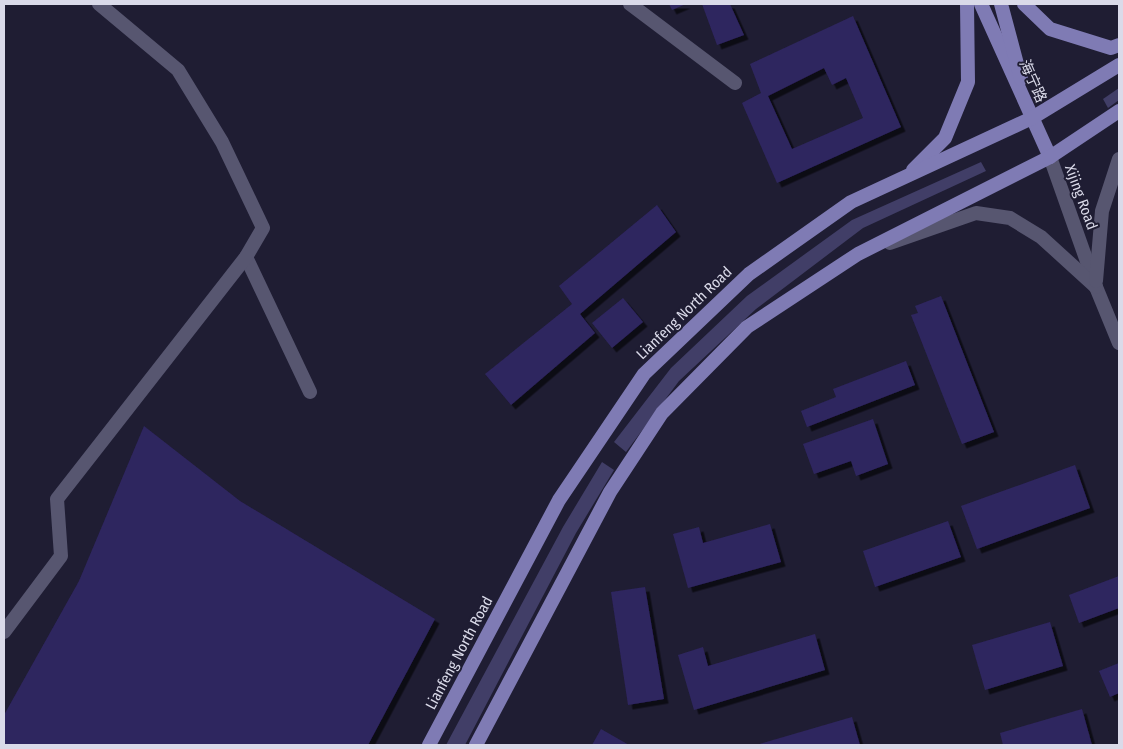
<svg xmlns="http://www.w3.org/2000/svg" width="1123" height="749" font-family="'Fira Sans Condensed','Noto Sans SC',sans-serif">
  <defs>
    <filter id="shadow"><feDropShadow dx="4.5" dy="4.5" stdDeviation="0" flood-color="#0009"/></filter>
  </defs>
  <rect width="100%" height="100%" fill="#1f1d33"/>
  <g fill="#413e67">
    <polygon points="1119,88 1119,100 1108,108 1103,99"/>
    <polygon points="981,162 986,171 863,228 756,309 679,381 626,452 614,442 671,368 747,296 852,220"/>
    <polygon points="602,462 614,470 576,533 465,745 446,745 563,527"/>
  </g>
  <g fill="#2e255f" fill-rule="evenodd" filter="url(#shadow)">
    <polygon points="669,4 686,4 672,10"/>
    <polygon points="702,4 730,4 744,35 717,45"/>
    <path d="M853,16l48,111 -124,56 -35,-80 19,-10 -11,-29zM824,68l8,17 14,-7 17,40 -71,31 -24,-53z"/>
    <polygon points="657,205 676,232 580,314 595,333 511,405 485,374 572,304 559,286"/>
    <polygon points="941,296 994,432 962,444 911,315 918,313 915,306"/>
    <polygon points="623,298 643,322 612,348 592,323"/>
    <polygon points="906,361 915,385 807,427 801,411 836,397 833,389"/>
    <polygon points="873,419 888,464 856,476 851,461 814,474 803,444"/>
    <polygon points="144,426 240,501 435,619 368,745 4,745 4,715 79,581"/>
    <polygon points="1075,465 1090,508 977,549 961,506"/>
    <polygon points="948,521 961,557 875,587 863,551"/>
    <polygon points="770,524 781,562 688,588 673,534 699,527 703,543"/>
    <polygon points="1119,576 1119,608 1079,623 1069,595"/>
    <polygon points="645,587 664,699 628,705 611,592"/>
    <polygon points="1050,622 1063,666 985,690 972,645"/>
    <polygon points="815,634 825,670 694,710 678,655 703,647 708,666"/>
    <polygon points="1119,663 1119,693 1110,697 1099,671"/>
    <polygon points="1082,709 1092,745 1003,745 1000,733"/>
    <polygon points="852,717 860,745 756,745"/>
    <polygon points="601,729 629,745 592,745"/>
  </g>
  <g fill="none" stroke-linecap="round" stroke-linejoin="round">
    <g stroke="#575670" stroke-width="14">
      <polyline points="630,4 735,83"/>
      <polyline points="246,257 310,392"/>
      <polyline points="4,632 61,556 57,499 246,257 263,228 222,142 178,70 99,4"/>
    </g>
    <g stroke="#575670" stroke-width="14">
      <polyline points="1050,157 1096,287 1119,343"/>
      <polyline points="890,243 976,213 1010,218 1041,237 1096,287"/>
      <polyline points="1096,281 1102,211 1119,159"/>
    </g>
    <g stroke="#7f7bb4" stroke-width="14">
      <polyline points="981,4 1050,157"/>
      <polyline points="1001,4 1021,79"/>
      <polyline points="1024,4 1050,29 1111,48 1119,45"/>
      <polyline points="913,170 945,138 968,82 967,4"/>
      <polyline points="429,745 559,500 644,374 749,274 851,202 1032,118 1119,65"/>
      <polyline points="476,745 610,492 662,413 747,327 858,254 1050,157 1119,111"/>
    </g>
  </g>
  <g text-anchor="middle" stroke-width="4" stroke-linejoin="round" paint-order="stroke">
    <g font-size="15" fill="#dadae9" stroke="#1f1d33">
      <text transform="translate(1033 81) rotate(66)" y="5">海宁路</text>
      <text transform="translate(1081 197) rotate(70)" y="5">Xijing Road</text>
      <text transform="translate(684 313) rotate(-44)" y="5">Lianfeng North Road</text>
      <text transform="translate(459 653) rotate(-62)" y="5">Lianfeng North Road</text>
    </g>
  </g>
  <rect width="1123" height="749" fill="none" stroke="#dadae9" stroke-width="10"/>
</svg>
